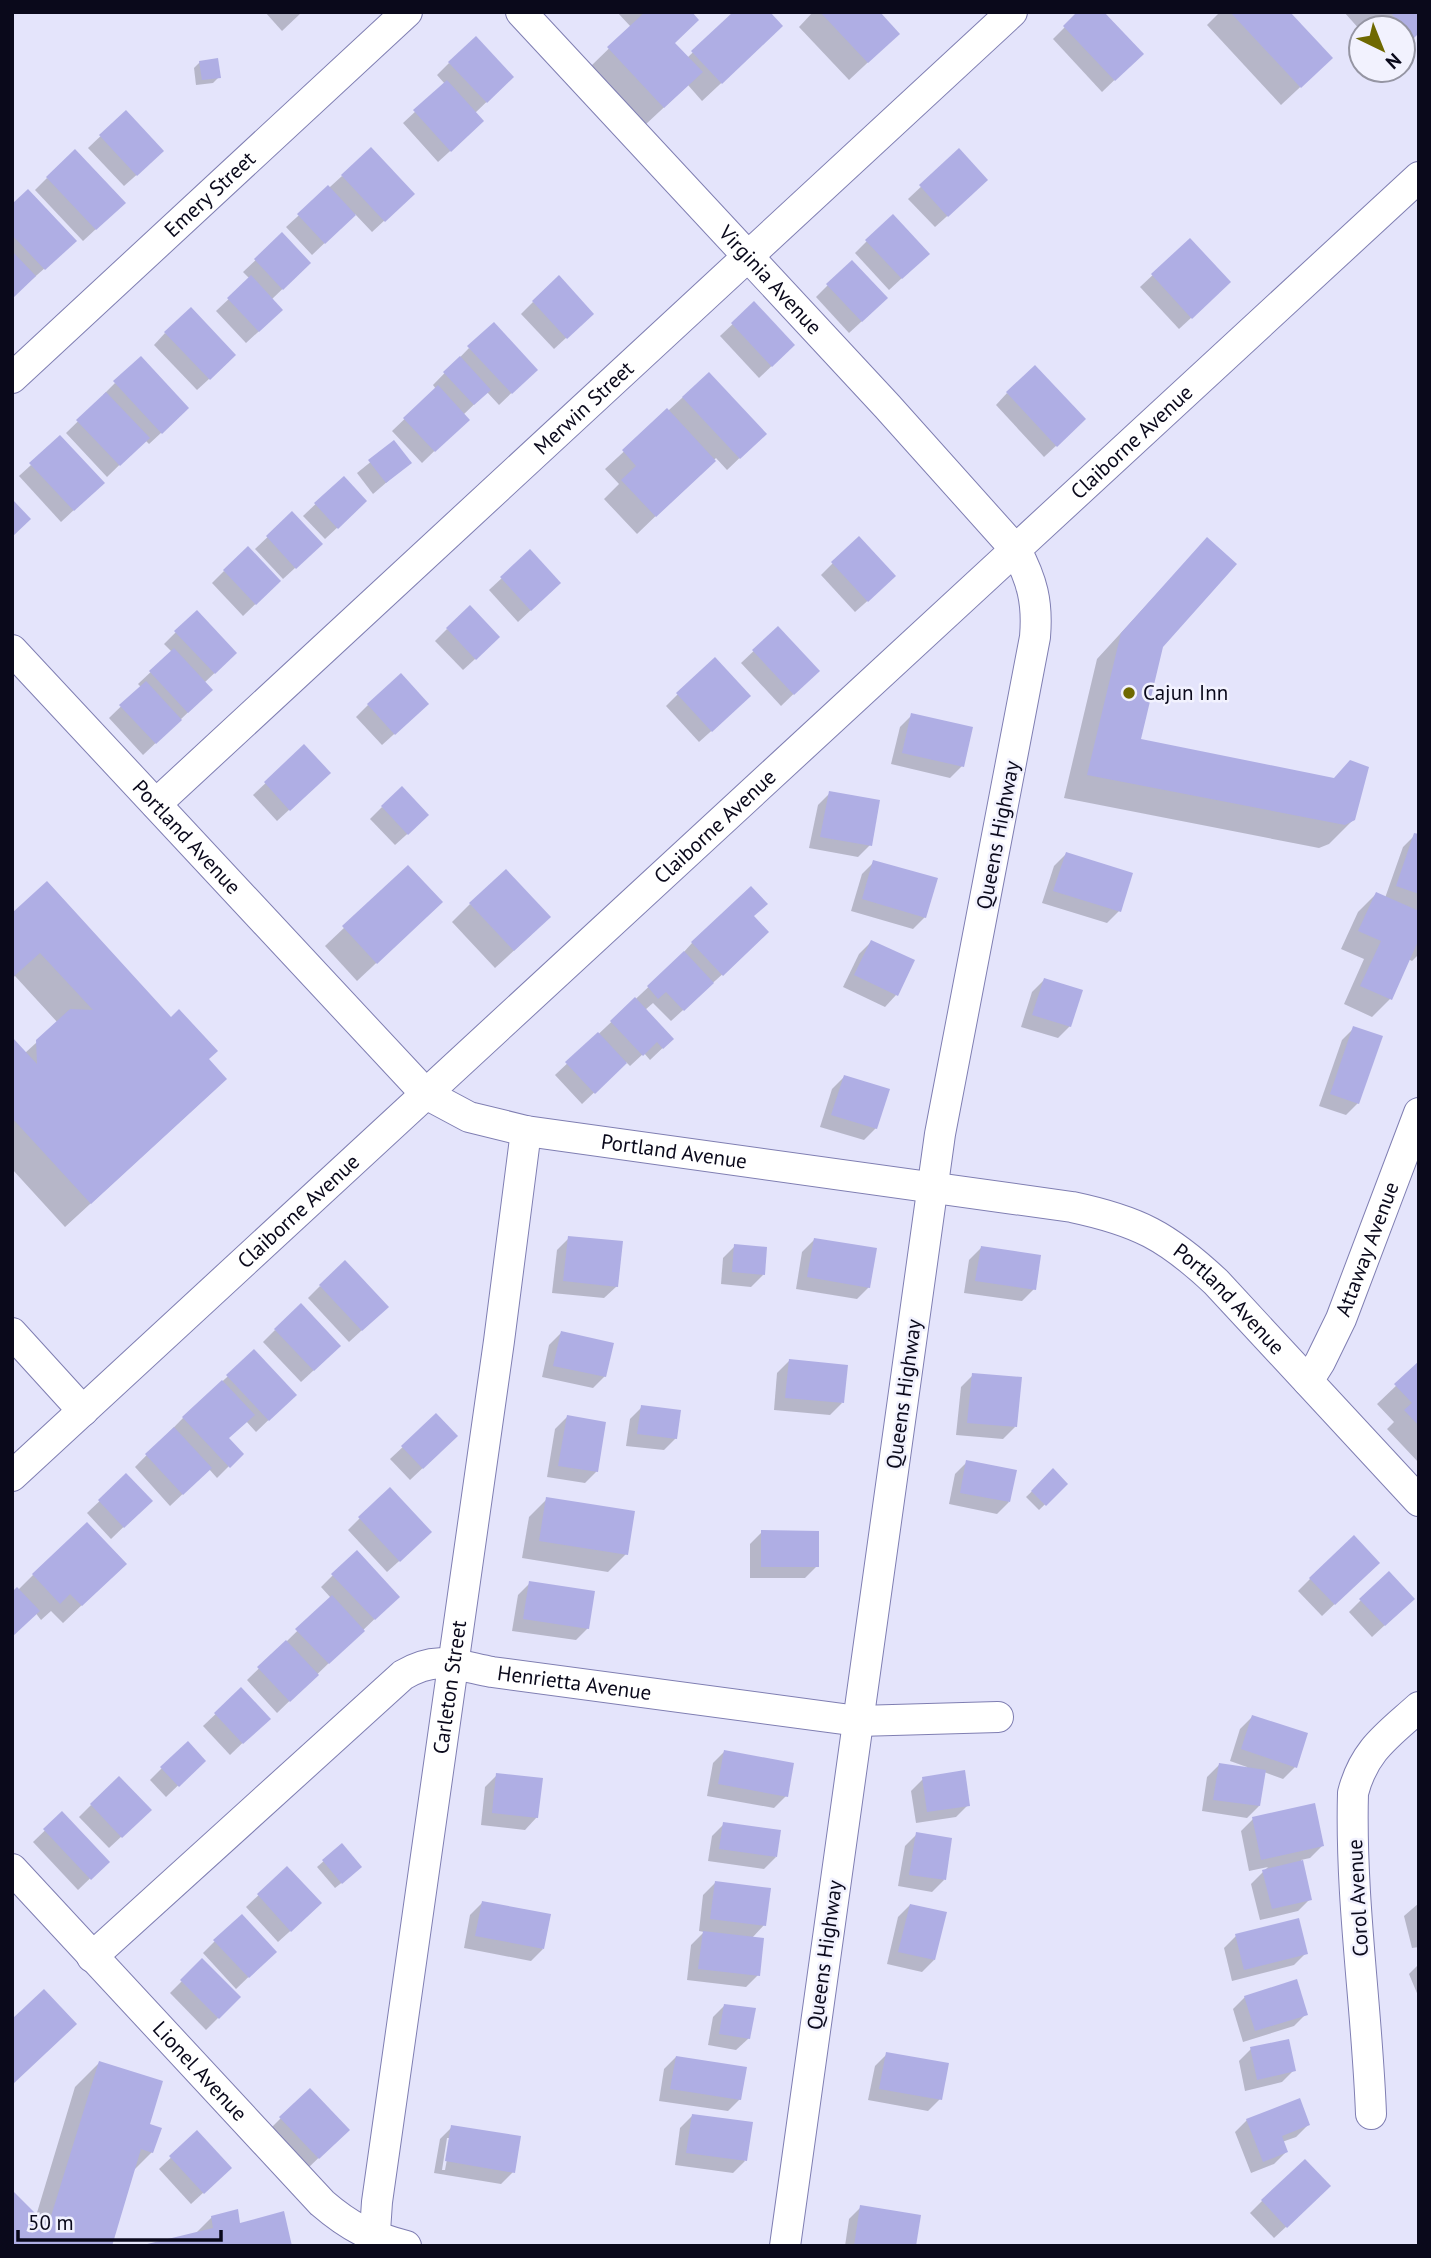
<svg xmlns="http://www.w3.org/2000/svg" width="1431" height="2258" font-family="'PT Sans',sans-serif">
  <rect width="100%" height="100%" fill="#e4e4fb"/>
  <g fill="#0003" fill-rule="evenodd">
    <polygon points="265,12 302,12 282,31"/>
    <polygon points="617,12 689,12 673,43 687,58 735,12 763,44 702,101 688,85 645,125 591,66 631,27"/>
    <polygon points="813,12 877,12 879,52 849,80 799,27"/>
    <polygon points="1080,12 1129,66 1102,92 1053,39"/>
    <polygon points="1220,12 1287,12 1312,76 1281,105 1207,25"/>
    <polygon points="1344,12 1419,12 1419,32 1403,47 1403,28 1361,28 1361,31"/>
    <polygon points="200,62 219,77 213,83 196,85 194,68"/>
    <polygon points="449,63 500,89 475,113 470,133 438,162 403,123 445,84 437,75"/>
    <polygon points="126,112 150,163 124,186 88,148"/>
    <polygon points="959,151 974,192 935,227 908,199"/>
    <polygon points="342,176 400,206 372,232 355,214 312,255 286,227"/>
    <polygon points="47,178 111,215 83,241 35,190"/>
    <polygon points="12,207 62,253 12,297"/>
    <polygon points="282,235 297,275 271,300 269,322 246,343 216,311 250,279 243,272"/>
    <polygon points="1190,240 1217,294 1179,329 1140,287"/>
    <polygon points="867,241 916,265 889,290 855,253"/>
    <polygon points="828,285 874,310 849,333 816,297"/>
    <polygon points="533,302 580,325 554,349 521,314"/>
    <polygon points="754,304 781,357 759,378 720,336"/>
    <polygon points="165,333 222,367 197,390 154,345"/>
    <polygon points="469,348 524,381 499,405 487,392 463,415 455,431 422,463 392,431 436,389 433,385"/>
    <polygon points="708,374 752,446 727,470 716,458 637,534 604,499 619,484 605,469"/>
    <polygon points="115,383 175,420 149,444 145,440 107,477 66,433 104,396 103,395"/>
    <polygon points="1007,393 1072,431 1044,457 996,405"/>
    <polygon points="394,443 409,463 373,494 357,473"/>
    <polygon points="31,465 91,494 61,522 19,476"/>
    <polygon points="343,478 353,513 325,539 303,516"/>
    <polygon points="292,514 308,556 283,579 255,549"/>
    <polygon points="1207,539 1161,646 1139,740 1333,780 1354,819 1329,844 1319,848 1064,798 1097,659"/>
    <polygon points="530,552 547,595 518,622 489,590"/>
    <polygon points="833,563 882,588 855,612 821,575"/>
    <polygon points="224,571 267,593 243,616 212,583"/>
    <polygon points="778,628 806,682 781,706 741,663"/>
    <polygon points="447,629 486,649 463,670 435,641"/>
    <polygon points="176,632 223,665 204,683 199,702 143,755 109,718 141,687 138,684 172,652 164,644"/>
    <polygon points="678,694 737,708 699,742 666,706"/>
    <polygon points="368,705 414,716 382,745 356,717"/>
    <polygon points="912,715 962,766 950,778 891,764 900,727"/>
    <polygon points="304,747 317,784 277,821 253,795"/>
    <polygon points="830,793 870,845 858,857 809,848 818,805"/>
    <polygon points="382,807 415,827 395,845 370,819"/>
    <polygon points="1415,835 1419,836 1419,954 1412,961 1408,959 1390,999 1372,1017 1344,1004 1364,959 1341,949 1358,912 1376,894 1385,898 1403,847"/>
    <polygon points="1066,854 1119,911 1107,923 1042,903 1054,866"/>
    <polygon points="874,862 925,917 913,929 851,911 862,874"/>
    <polygon points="408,867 422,920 357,981 325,946"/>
    <polygon points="470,904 531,935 495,968 452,922"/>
    <polygon points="12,915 207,1060 200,1103 65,1227 12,1169 12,1039 25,1053 58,1023 15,976 12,978"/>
    <polygon points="752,917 749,950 671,1021 653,1003 645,1010 672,1039 650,1060 644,1053 630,1066 626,1062 582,1104 555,1075 675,962 692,943"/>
    <polygon points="871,942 896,995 885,1007 843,987 859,954"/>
    <polygon points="1044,980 1070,1026 1058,1038 1021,1027 1032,992"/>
    <polygon points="1354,1028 1358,1103 1346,1115 1319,1106 1342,1040"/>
    <polygon points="844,1077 876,1128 864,1140 820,1127 832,1089"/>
    <polygon points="569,1238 617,1286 604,1298 552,1293 557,1250"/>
    <polygon points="814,1240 869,1287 857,1299 796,1289 802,1252"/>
    <polygon points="735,1246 763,1275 751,1287 721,1284 723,1258"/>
    <polygon points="981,1248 1034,1289 1022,1301 964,1293 969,1260"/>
    <polygon points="320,1286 374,1319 349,1342 308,1298"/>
    <polygon points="275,1330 327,1358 301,1382 263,1342"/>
    <polygon points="561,1333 605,1376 593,1388 542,1377 549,1345"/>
    <polygon points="254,1352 282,1407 256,1432 246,1421 227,1439 241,1454 217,1478 209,1469 170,1506 135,1467 183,1418"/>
    <polygon points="789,1361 842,1403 830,1415 774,1410 777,1373"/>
    <polygon points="1419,1364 1419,1463 1387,1429 1394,1422 1377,1404"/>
    <polygon points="973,1375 1015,1427 1003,1439 956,1435 961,1387"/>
    <polygon points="642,1407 676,1438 664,1450 626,1446 630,1419"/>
    <polygon points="436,1416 444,1448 410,1480 390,1459"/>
    <polygon points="567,1417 597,1471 585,1483 547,1477 555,1429"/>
    <polygon points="967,1462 1009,1502 997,1514 949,1504 955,1474"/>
    <polygon points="1053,1471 1066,1484 1039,1510 1026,1497"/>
    <polygon points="126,1476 138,1513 111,1539 87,1513"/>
    <polygon points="547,1499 626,1554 608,1572 522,1558 529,1517"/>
    <polygon points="360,1518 418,1544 387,1572 348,1530"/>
    <polygon points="762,1532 817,1566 805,1578 750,1578 750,1544"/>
    <polygon points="33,1575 106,1582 63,1623 51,1611 41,1620 18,1590"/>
    <polygon points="333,1575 386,1608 277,1713 247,1680 331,1598 321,1587"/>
    <polygon points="1365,1575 1322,1616 1298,1591 1310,1579"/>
    <polygon points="530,1583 588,1628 576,1640 512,1631 518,1595"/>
    <polygon points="1361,1600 1400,1611 1372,1637 1349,1612"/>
    <polygon points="241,1690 256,1730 230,1755 203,1726"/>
    <polygon points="1252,1717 1295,1767 1283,1779 1264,1772 1259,1806 1247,1818 1202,1811 1207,1777 1219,1765 1247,1769 1247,1767 1230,1761 1240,1729"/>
    <polygon points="725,1751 786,1796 774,1808 707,1796 713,1763"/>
    <polygon points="162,1768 192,1772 166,1797 150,1780"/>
    <polygon points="497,1775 537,1817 525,1830 481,1825 485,1787"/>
    <polygon points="923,1779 968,1805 956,1817 916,1823 911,1791"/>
    <polygon points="91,1805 137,1822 109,1848 79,1817"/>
    <polygon points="62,1814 107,1862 78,1890 33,1842"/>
    <polygon points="1253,1819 1322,1846 1310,1858 1301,1860 1310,1899 1298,1911 1260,1920 1251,1884 1268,1867 1249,1871 1241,1831"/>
    <polygon points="724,1824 776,1857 764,1869 708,1861 712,1836"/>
    <polygon points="917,1834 944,1880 932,1892 898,1886 905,1846"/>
    <polygon points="341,1846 354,1873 335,1888 317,1867"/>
    <polygon points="287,1868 308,1915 278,1942 246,1907"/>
    <polygon points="715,1883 764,1925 752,1938 758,1975 746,1987 687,1980 691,1945 704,1932 699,1931 703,1895"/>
    <polygon points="482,1903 543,1949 531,1961 464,1948 470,1915"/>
    <polygon points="1419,1903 1419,1947 1412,1948 1404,1916"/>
    <polygon points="910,1905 934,1960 922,1972 887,1964 898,1917"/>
    <polygon points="1236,1936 1306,1953 1294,1965 1232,1981 1224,1948"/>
    <polygon points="215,1941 263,1963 236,1989 203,1953"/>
    <polygon points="202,1961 239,1997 206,2030 170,1993"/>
    <polygon points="1419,1964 1419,1998 1409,1974"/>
    <polygon points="1245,1997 1306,2014 1294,2026 1243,2042 1233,2009"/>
    <polygon points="725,2005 749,2038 736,2050 708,2045 713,2017"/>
    <polygon points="1251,2049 1294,2070 1282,2082 1245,2091 1239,2061"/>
    <polygon points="887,2054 940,2099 928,2111 868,2100 875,2066"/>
    <polygon points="676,2057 740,2099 728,2111 659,2101 664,2069"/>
    <polygon points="99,2063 148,2125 152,2152 133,2171 110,2246 12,2246 36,2216 75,2087"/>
    <polygon points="692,2116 745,2161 733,2173 675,2165 680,2128"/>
    <polygon points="281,2118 335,2142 306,2170 269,2130"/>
    <polygon points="1247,2120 1308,2125 1296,2137 1282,2142 1286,2152 1274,2164 1251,2173 1235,2132"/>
    <path d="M452,2127l61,45 -12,12 -67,-11 6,-34zM447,2138h4l-6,32h-3z"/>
    <polygon points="197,2133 217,2180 191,2204 159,2169"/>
    <polygon points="1317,2198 1274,2238 1250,2213 1262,2201"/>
    <polygon points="861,2207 914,2246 845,2246 849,2219"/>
    <polygon points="212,2217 239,2226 195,2234"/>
  </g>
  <g fill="#afaee4">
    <polygon points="645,12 692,12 699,20 675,43 703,72 664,108 607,47"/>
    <polygon points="733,12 770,12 783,26 722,84 691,51"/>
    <polygon points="820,12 880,12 900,34 868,63"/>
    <polygon points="1077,12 1104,12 1144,54 1115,81 1063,26"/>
    <polygon points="1230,12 1290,12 1333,58 1301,88"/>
    <polygon points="1390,12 1419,12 1419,33 1414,38"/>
    <polygon points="476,36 514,77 487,103 448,62"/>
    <polygon points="218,58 221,78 202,80 199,61"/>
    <polygon points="447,80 484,121 451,152 413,110"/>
    <polygon points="126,110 164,151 137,176 99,135"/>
    <polygon points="371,147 415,194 385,222 341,175"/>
    <polygon points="959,148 988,180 948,217 919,185"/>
    <polygon points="75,149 126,203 96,230 46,177"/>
    <polygon points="328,185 356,215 325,244 297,214"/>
    <polygon points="28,189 77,241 45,270 12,235 12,204"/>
    <polygon points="893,214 930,254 902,279 865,240"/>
    <polygon points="282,232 311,263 283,290 254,259"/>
    <polygon points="1190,238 1231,282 1192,319 1151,274"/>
    <polygon points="12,251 36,276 12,299"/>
    <polygon points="852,260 888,298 862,322 826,284"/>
    <polygon points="251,275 283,310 259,332 227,298"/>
    <polygon points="559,275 594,314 567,339 532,301"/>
    <polygon points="754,301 795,345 772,367 731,323"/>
    <polygon points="191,307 236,355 210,380 164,332"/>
    <polygon points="494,322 538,370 512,394 467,346"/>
    <polygon points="141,356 189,408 162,434 113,381"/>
    <polygon points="460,356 491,390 474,405 443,372"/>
    <polygon points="1035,365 1086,419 1057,447 1006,392"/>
    <polygon points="709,372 767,434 740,459 682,397"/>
    <polygon points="438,385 470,420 435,452 403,418"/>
    <polygon points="106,392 150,438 120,466 76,420"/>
    <polygon points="667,408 716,461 656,517 621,480 636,466 622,450"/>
    <polygon points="60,435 105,483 74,511 29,463"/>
    <polygon points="394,440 412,463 386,483 368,460"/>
    <polygon points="344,476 367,501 338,529 314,503"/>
    <polygon points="12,499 31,519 12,537"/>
    <polygon points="292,511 323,544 296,569 266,536"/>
    <polygon points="859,536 896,576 868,602 831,562"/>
    <polygon points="1207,537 1237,564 1163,647 1141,739 1334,778 1350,760 1369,767 1355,820 1345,825 1087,775 1121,633"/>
    <polygon points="248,546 281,581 256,605 223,570"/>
    <polygon points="530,549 561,583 531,611 500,577"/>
    <polygon points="470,605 500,637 476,660 446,628"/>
    <polygon points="197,610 237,653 215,674 174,631"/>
    <polygon points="778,626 820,671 794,695 752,650"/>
    <polygon points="174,648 213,690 188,713 149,671"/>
    <polygon points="715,657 751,696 712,732 676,693"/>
    <polygon points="401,673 429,704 395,735 367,704"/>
    <polygon points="146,681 182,720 156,744 119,705"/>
    <polygon points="911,713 973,727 964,767 902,753"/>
    <polygon points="304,744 331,773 290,811 264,782"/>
    <polygon points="402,786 429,815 408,835 381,806"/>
    <polygon points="829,791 880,800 872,846 820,837"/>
    <polygon points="1414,833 1419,834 1419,894 1396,886"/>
    <polygon points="1066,852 1133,873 1121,912 1053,891"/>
    <polygon points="873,860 938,878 926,918 862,899"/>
    <polygon points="408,865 443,902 377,964 342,926"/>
    <polygon points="506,869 551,917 514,951 469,903"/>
    <polygon points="47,881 171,1017 179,1009 218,1051 209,1059 227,1079 91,1204 12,1118 12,1037 37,1064 36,1040 70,1009 93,1010 40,953 12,978 12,913"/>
    <polygon points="751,886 768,904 754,916 769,932 723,976 691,942"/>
    <polygon points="1376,892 1419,911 1419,939 1392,1000 1360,986 1381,941 1358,931"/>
    <polygon points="871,940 915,960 898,996 854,975"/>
    <polygon points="684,951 714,983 684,1011 666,992 658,999 647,986"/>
    <polygon points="1044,978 1083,990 1071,1027 1032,1015"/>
    <polygon points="635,997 674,1039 663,1049 657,1042 643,1056 610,1021"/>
    <polygon points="1353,1026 1383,1036 1359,1104 1330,1094"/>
    <polygon points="598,1032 627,1063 595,1094 565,1062"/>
    <polygon points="844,1075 890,1089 877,1129 831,1115"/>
    <polygon points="568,1236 623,1241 618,1287 563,1281"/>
    <polygon points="814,1238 877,1248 870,1288 807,1277"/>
    <polygon points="734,1244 767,1247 765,1275 732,1272"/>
    <polygon points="981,1246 1041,1255 1036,1290 975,1281"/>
    <polygon points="345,1260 389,1307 362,1331 319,1285"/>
    <polygon points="301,1303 341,1346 314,1371 274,1329"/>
    <polygon points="561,1331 614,1343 606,1377 553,1366"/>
    <polygon points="254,1349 297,1395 269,1421 226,1375"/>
    <polygon points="789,1359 848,1365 844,1403 785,1398"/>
    <polygon points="1419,1361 1419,1426 1404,1410 1412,1403 1394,1384"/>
    <polygon points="972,1373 1022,1377 1017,1427 967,1423"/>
    <polygon points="222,1380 255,1415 229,1438 244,1454 230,1468 182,1417"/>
    <polygon points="641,1405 681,1410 677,1439 637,1434"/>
    <polygon points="436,1413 458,1436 423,1469 401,1446"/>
    <polygon points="567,1415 606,1422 598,1472 558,1466"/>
    <polygon points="174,1427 212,1468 183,1495 145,1454"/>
    <polygon points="966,1460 1017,1470 1010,1502 960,1493"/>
    <polygon points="1053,1468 1068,1484 1046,1506 1031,1491"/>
    <polygon points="126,1473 153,1501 124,1528 98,1500"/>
    <polygon points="390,1487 432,1532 400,1562 358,1517"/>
    <polygon points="546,1497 635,1511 628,1555 539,1541"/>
    <polygon points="87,1522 127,1564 82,1606 70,1594 60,1604 32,1574"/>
    <polygon points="761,1530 819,1531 819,1567 761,1567"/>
    <polygon points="1354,1535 1380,1563 1335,1605 1309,1578"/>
    <polygon points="357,1550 400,1597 375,1620 331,1574"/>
    <polygon points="1389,1571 1415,1599 1385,1626 1359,1599"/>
    <polygon points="529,1581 595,1591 589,1629 523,1619"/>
    <polygon points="17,1587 40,1611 12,1637 12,1592"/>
    <polygon points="332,1595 365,1631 329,1664 295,1629"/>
    <polygon points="286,1640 319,1675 290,1702 257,1667"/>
    <polygon points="241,1687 271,1719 243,1744 214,1713"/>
    <polygon points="1252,1715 1308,1733 1297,1768 1241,1749"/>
    <polygon points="188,1741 206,1761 179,1787 160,1767"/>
    <polygon points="724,1750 794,1763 788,1797 718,1784"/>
    <polygon points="1219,1763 1266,1770 1260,1806 1213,1800"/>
    <polygon points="965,1770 970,1806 927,1812 922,1777"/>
    <polygon points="496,1773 543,1778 538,1818 492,1813"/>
    <polygon points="119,1776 152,1810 122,1838 90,1804"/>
    <polygon points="1315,1803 1324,1846 1261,1860 1252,1817"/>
    <polygon points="62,1811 110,1862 91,1880 43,1829"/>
    <polygon points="723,1822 781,1830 777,1857 719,1849"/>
    <polygon points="916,1832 952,1838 946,1880 909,1875"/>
    <polygon points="342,1843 362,1867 342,1884 322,1860"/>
    <polygon points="1303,1860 1312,1900 1272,1909 1262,1870"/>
    <polygon points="287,1866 322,1903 291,1932 257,1894"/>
    <polygon points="715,1881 771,1888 766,1926 710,1919"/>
    <polygon points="482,1901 551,1914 544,1949 475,1936"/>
    <polygon points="910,1904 947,1912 935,1960 898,1952"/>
    <polygon points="242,1914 277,1952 249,1978 213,1940"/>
    <polygon points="1299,1918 1308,1954 1244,1970 1235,1934"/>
    <polygon points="703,1931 764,1938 760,1976 698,1969"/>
    <polygon points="202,1958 241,1997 219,2019 180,1980"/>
    <polygon points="1297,1979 1308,2015 1255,2031 1244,1996"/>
    <polygon points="44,1989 77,2024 12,2085 12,2019"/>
    <polygon points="724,2004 756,2008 750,2039 719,2034"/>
    <polygon points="1289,2039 1296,2071 1257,2080 1250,2047"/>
    <polygon points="886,2052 949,2063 942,2100 879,2089"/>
    <polygon points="676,2056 747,2067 741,2100 670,2089"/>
    <polygon points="99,2061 163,2081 150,2124 162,2128 153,2153 141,2149 112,2246 12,2246 12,2190 48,2226"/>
    <polygon points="310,2088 350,2130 319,2159 279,2117"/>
    <polygon points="1300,2098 1310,2125 1282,2136 1288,2152 1263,2162 1246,2119"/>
    <polygon points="692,2114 753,2122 747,2161 686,2153"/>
    <polygon points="451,2125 521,2136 515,2173 445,2161"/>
    <polygon points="197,2130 232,2168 204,2194 169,2156"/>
    <polygon points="1305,2159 1331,2186 1287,2228 1261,2200"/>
    <polygon points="860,2205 921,2215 916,2246 854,2246"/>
    <polygon points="238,2209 240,2223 284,2211 292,2246 139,2246 213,2228 211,2216"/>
  </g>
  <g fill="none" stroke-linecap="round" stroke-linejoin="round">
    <defs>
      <g id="minor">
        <path id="s1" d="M521,12l366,394 129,144c16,30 22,52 19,87l-95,497 -155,1112"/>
        <path id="s2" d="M12,378l395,-366"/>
        <path id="s3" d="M12,650l414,444 43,23 57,14 546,76c66,14 95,29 144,75l203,219"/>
        <path id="s4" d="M156,804l856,-792"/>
        <polyline points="12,1333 83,1411"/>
        <path id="s5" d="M1308,1381l12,-19 21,-43 78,-206"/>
        <path id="s6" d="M12,1476l1407,-1299"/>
        <path id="s7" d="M12,1869l310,334c29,25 47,33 84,43"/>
        <path id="s8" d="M92,1957l311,-282c34,-20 53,-10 89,-3l366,49 140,-4"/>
        <path d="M1371,2114c-4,-107 -21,-214 -18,-321 11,-43 35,-58 66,-86"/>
        <path id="s9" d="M374,2246l3,-44 122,-861 27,-210"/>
      </g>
    </defs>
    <use href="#minor" stroke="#7f7eb2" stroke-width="32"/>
    <use href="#minor" stroke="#fff" stroke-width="30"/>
  </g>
  <circle fill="#6f6901" stroke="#f2f2fe" stroke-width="2.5" cx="1129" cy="693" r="7"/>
  <g text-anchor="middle" stroke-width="5" stroke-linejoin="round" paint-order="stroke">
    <g font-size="21" fill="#0a091b" stroke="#f2f2fe">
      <text dy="7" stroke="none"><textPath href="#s2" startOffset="270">Emery Street</textPath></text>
      <text dy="7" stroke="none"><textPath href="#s1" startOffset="366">Virginia Avenue</textPath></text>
      <text dy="7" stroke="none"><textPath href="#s4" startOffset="583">Merwin Street</textPath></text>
      <text dy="7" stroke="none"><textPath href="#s6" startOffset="1524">Claiborne Avenue</textPath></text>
      <text dy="7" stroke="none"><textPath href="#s6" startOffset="957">Claiborne Avenue</textPath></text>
      <text transform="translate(998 835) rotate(-79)" y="7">Queens Highway</text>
      <text dy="7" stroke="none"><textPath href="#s3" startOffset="256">Portland Avenue</textPath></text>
      <text dy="7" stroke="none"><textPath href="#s3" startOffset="864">Portland Avenue</textPath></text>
      <text dy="7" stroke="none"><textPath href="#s6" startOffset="390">Claiborne Avenue</textPath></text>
      <text dy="7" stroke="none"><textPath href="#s5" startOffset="145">Attaway Avenue</textPath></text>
      <text dy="7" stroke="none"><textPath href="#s3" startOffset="1452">Portland Avenue</textPath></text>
      <text transform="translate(904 1394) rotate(-82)" y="7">Queens Highway</text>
      <text dy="7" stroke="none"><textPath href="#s8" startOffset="595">Henrietta Avenue</textPath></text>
      <text dy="7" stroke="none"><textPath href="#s9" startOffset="564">Carleton Street</textPath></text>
      <text transform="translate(1358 1898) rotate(-93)" y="7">Corol Avenue</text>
      <text transform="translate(825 1955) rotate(-82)" y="7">Queens Highway</text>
      <text dy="7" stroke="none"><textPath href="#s7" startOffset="276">Lionel Avenue</textPath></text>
    </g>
    <g font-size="21" fill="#0a091b" stroke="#f2f2fe" text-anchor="start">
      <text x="1143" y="700">Cajun Inn</text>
    </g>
  </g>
  <rect width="1431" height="2258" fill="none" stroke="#0a091b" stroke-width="28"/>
  <g transform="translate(1382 49) rotate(137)"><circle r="33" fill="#f2f2fe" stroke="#9595a3" stroke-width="2"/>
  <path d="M0-5L12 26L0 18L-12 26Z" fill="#6f6901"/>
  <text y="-10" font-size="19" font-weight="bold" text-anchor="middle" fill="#0a091b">N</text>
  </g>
  <path d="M18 2230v10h203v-10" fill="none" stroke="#0a091b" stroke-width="3.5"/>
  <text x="28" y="2230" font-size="21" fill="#0a091b" stroke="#f2f2fe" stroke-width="5" paint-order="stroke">50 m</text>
</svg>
